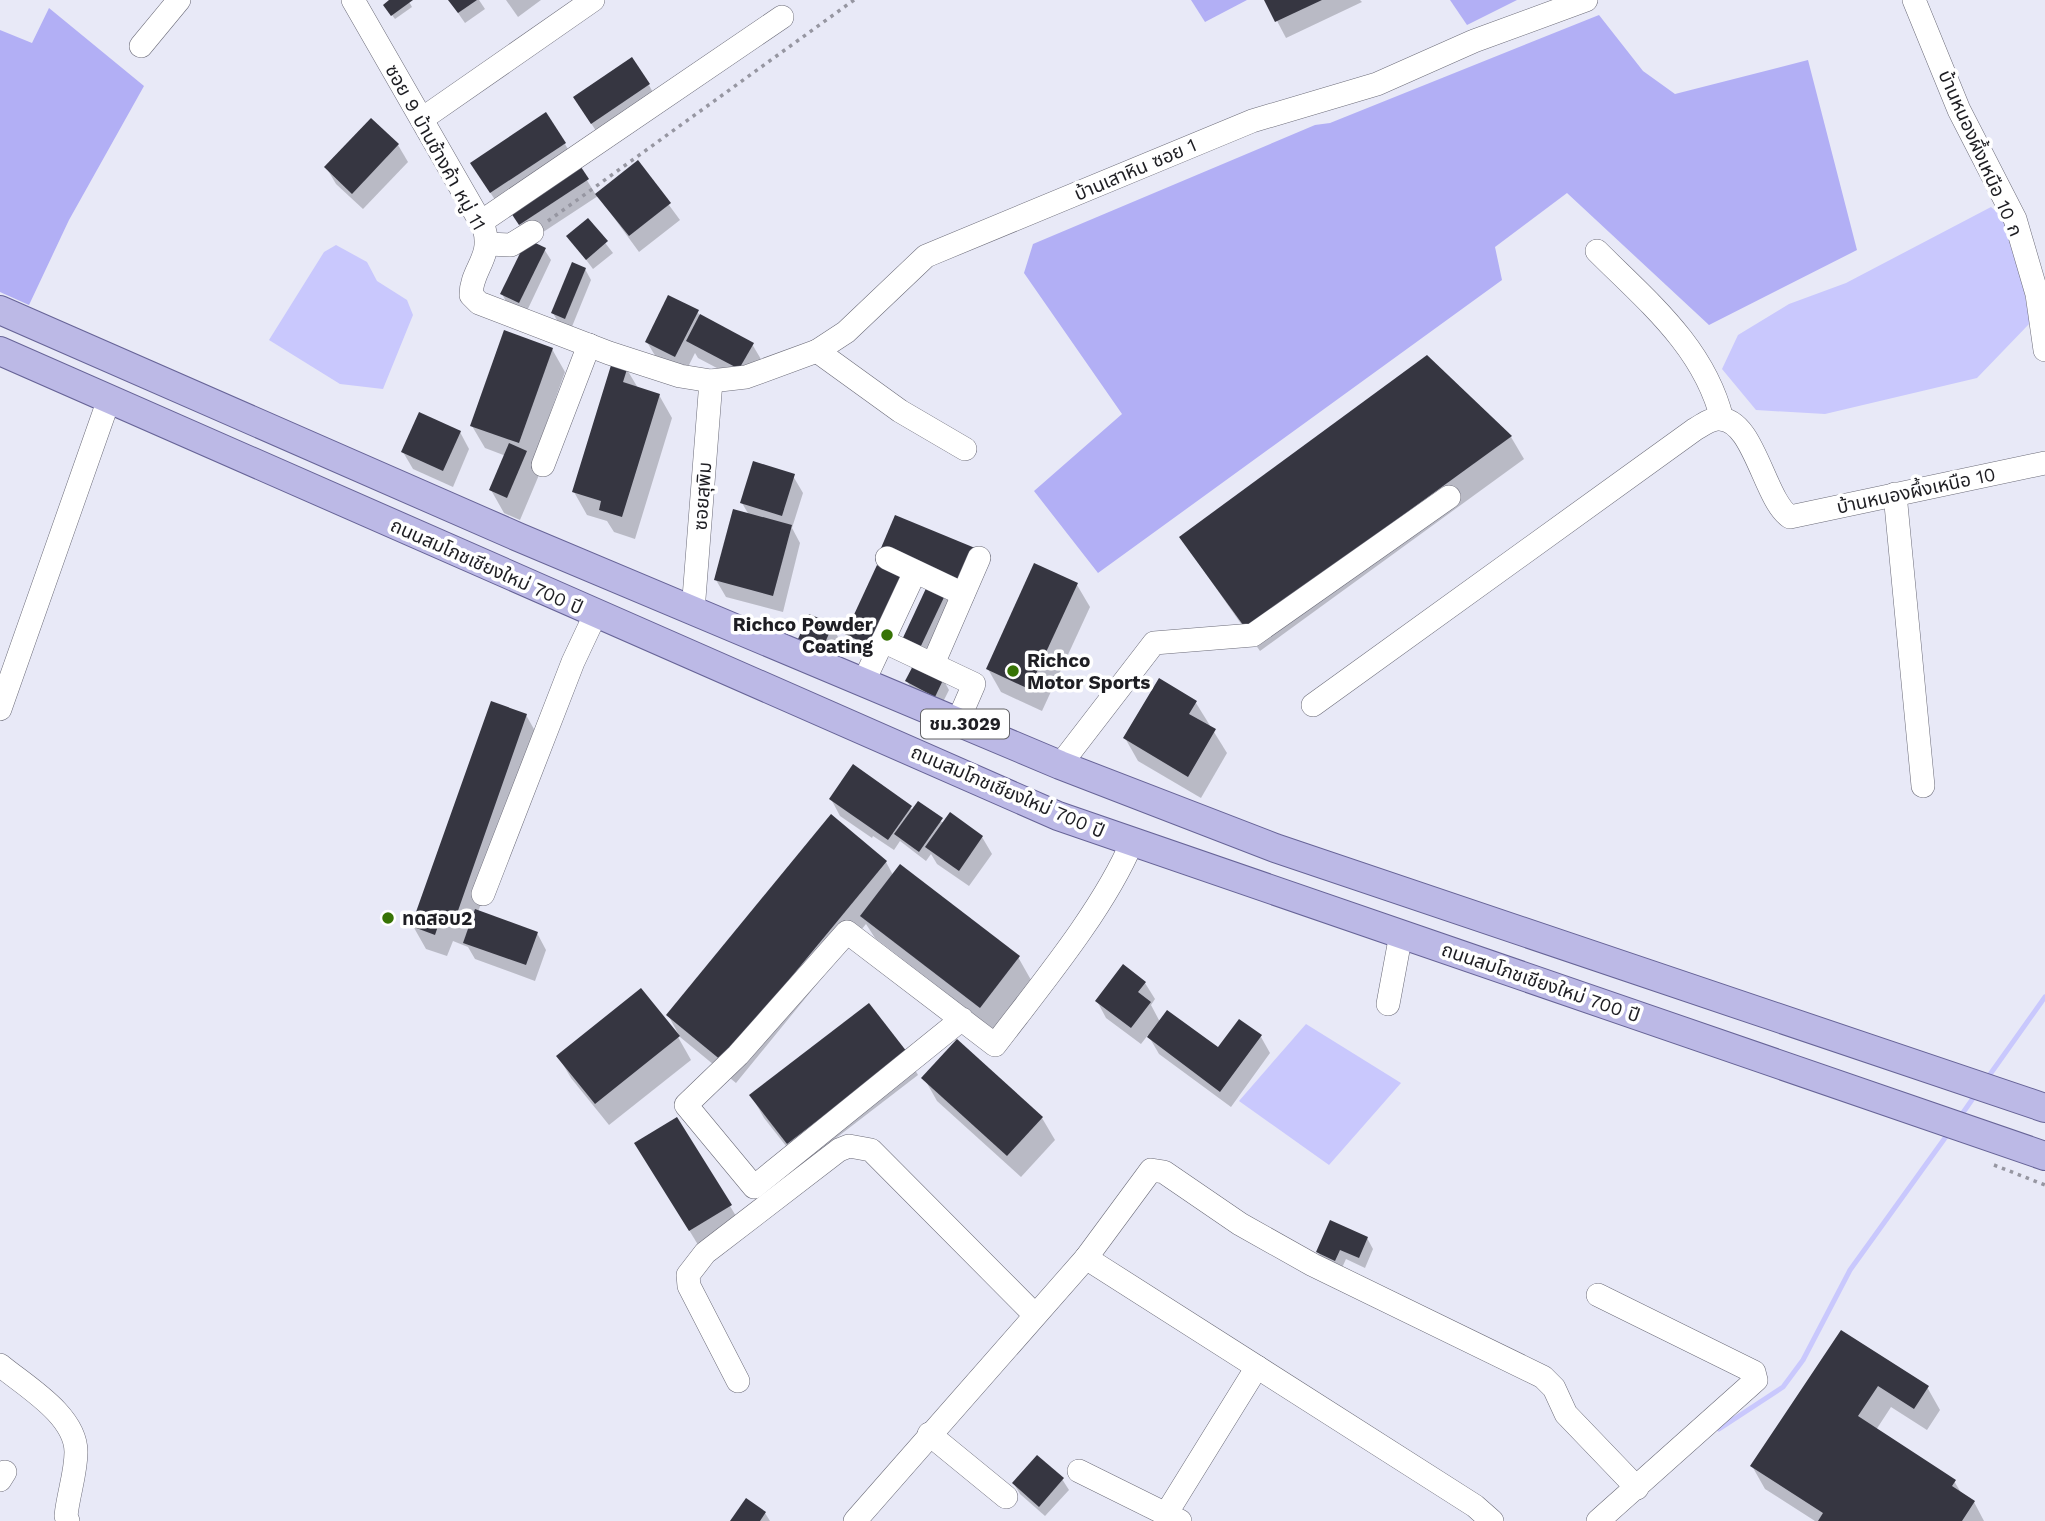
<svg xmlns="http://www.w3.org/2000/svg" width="2045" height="1521" font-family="'Work Sans','Noto Sans Thai',sans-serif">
  <rect width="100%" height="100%" fill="#e8e9f7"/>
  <g fill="#b2aff5">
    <polygon points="1191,0 1247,0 1205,22"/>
    <polygon points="1450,0 1517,0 1467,25"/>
    <polygon points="49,8 144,86 69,220 29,305 0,292 0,30 32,43"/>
    <polygon points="1599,15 1643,71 1675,94 1808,60 1857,250 1709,325 1567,193 1495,247 1502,280 1098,573 1034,491 1122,414 1024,273 1033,244 1315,125 1330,123"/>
  </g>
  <g fill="#c9c8fd">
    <polygon points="1991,207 2012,225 2030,323 1977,378 1825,414 1756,410 1722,369 1738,335 1789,304 1846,283"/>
    <polygon points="336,245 367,262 377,281 407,300 413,315 383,389 340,384 269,340 324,252"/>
    <polygon points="1306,1024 1401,1083 1329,1165 1239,1101"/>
  </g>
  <g fill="#0003">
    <polygon points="392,0 408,0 412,7 395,19 388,10"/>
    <polygon points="449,0 479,0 485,9 465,23"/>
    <polygon points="506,0 541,0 518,17"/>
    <polygon points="1266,0 1360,0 1362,2 1286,38"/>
    <polygon points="649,85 658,102 602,140 585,114"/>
    <polygon points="371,120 398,145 408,162 363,209 336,184 326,167"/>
    <polygon points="565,144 574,160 501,209 482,180"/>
    <polygon points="638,163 680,220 639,252 598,196 528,242 544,249 551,260 526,313 508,305 502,294 529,239 519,225 577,164 596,195"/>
    <polygon points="588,221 613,253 593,269 569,237"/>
    <polygon points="585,269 591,280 571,329 559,324 553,313"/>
    <polygon points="697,311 700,316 752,344 762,361 749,385 698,358 695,353 685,373 657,359 647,342"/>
    <polygon points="552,349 565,372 532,463 539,475 520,520 504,513 491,490 506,456 485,448 472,426"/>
    <polygon points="1427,358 1511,437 1524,459 1260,651 1181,538"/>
    <polygon points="626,368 638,388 659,395 672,418 635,539 614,532 607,521 587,515 574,492"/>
    <polygon points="460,432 469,449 453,487 413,469 403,452"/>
    <polygon points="793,476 803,493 792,528 800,543 783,612 726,597 716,580 749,515 742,503"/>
    <polygon points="1077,585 1090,607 1042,711 1001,692 988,669"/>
    <polygon points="946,592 952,603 925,660 910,653"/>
    <polygon points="911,595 879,662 856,651 847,634"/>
    <polygon points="832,626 838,637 828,660 806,650 800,639"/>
    <polygon points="943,679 949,690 941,706 913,692 907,681"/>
    <polygon points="1196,703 1227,753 1201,798 1138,761 1125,738"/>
    <polygon points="526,715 539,738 478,912 537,933 546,950 535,981 475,959 468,947 453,941 447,956 426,949 413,926"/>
    <polygon points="831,799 910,807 913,811 982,837 992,854 969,886 937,864 931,854 926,861 900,841 894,850 873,836 872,838 840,816"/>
    <polygon points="886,862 893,875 1018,957 1031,980 993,1029 875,938 866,924 736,1083 680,1037 668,1015"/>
    <polygon points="1145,983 1155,999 1151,1005 1160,1022 1219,1050 1261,1037 1270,1053 1231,1107 1159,1054 1148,1035 1141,1044 1106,1018 1097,1001"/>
    <polygon points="678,1037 691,1060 609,1125 571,1078 558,1056"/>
    <polygon points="905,1053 918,1075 801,1165 764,1118 751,1095"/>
    <polygon points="924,1078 1042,1118 1055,1140 1021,1177 937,1101"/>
    <polygon points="650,1166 730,1206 743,1228 703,1253"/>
    <polygon points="1367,1238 1373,1249 1365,1268 1346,1259 1341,1270 1324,1263 1318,1252"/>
    <polygon points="1842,1332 1927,1387 1940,1410 1927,1430 1891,1407 1876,1430 1954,1481 1963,1496 1974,1502 1984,1521 1815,1521 1765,1489 1752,1466"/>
    <polygon points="1062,1479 1069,1490 1045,1516 1020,1494 1014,1484"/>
    <polygon points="765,1513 770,1521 732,1521"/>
  </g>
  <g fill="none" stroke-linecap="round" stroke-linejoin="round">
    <g stroke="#c9c8fd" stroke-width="5">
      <polyline points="1986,1080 2045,997"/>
      <polyline points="1960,1117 1976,1094"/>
      <polyline points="1719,1429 1783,1387 1803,1360 1850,1270 1950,1131"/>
    </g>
  </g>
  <g fill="#363641">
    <polygon points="389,0 413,0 391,16 383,5"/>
    <polygon points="448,0 477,0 458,13"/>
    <polygon points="1264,0 1322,0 1275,22"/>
    <polygon points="632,57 650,84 591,124 573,97"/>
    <polygon points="546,112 566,143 490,193 470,163"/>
    <polygon points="371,118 399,144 352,194 324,167"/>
    <polygon points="638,160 671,203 629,236 595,194"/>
    <polygon points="577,161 589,179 519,225 507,207"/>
    <polygon points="588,218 608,241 586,260 566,236"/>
    <polygon points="527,239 546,248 519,303 500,294"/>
    <polygon points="572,262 586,268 565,319 551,313"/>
    <polygon points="668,295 699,310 675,357 645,342"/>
    <polygon points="700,314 754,343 739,369 686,341"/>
    <polygon points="504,330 553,348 519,443 470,426"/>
    <polygon points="1427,355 1512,436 1246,629 1179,537"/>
    <polygon points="612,362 628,366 623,382 660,394 622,517 599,510 601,501 572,492"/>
    <polygon points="419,412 461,431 443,471 401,452"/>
    <polygon points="509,443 527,451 507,498 489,490"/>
    <polygon points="753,461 795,474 782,516 740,503"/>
    <polygon points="733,509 792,525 773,596 714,580"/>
    <polygon points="895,515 975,548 961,581 881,548"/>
    <polygon points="1034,563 1078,583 1029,689 986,669"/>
    <polygon points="877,565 903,577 870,646 845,634"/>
    <polygon points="929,582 947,591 919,650 901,642"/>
    <polygon points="809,614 833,624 822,650 798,639"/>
    <polygon points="915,662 944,678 935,697 905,681"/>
    <polygon points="1159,678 1197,701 1189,714 1216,729 1188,777 1123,738"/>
    <polygon points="491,701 527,714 453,925 440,920 435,935 411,926"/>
    <polygon points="853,764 912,806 888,840 829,799"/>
    <polygon points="918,801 943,818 919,852 894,834"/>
    <polygon points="950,812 983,836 959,871 925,847"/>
    <polygon points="831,814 887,861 722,1061 666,1015"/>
    <polygon points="900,864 1020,956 980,1008 860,916"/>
    <polygon points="475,909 538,932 526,965 463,943"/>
    <polygon points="1123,964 1146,982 1138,992 1151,1002 1131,1028 1095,1001"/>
    <polygon points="641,988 680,1036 595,1104 556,1056"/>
    <polygon points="869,1003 907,1052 787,1144 749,1095"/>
    <polygon points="1167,1010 1218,1047 1239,1019 1262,1035 1220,1092 1147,1037"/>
    <polygon points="957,1039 1043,1117 1007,1156 921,1078"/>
    <polygon points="677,1117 732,1205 689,1231 634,1143"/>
    <polygon points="1330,1220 1368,1237 1359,1258 1340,1250 1335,1261 1316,1252"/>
    <polygon points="1841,1330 1929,1386 1914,1409 1878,1386 1858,1416 1956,1480 1952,1486 1975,1501 1962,1521 1818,1521 1823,1513 1750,1466"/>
    <polygon points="1037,1455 1064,1478 1039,1507 1012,1483"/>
    <polygon points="746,1498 766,1512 760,1521 730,1521"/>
  </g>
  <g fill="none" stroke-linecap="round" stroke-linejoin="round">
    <defs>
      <g id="minor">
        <path d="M353,0l131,228c9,30 -13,41 -13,67l8,8 130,50 71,23 31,5 35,-4 71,-26 29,-19 80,-76 326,-135 125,-37 97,-43 112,-41"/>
        <polyline points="1914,0 1959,110 2015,219 2037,294 2045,350"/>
        <polyline points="141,46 179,0"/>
        <polyline points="422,119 593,0"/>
        <polyline points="481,222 782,17"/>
        <polyline points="488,244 511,245 532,232"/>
        <path d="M1597,251c51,51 107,96 125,168"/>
        <polyline points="817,351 900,411 965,449"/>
        <polyline points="543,465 589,345"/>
        <polyline points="1895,494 1923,786"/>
        <polyline points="887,558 963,594"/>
        <polyline points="693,611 711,381"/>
        <polyline points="883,641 974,684 958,721"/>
        <polyline points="933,664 979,558"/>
        <polyline points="864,681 915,572"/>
        <path d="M1313,705l381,-275c7,-4 16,-11 24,-11 36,-2 46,81 72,98l255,-54"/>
        <polyline points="0,709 109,399"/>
        <polyline points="1060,765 1154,643 1253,635 1449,497"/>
        <polyline points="483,894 573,662 596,613"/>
        <polyline points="1388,1004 1401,934"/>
        <path d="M962,1019l-208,168 -68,-82 52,-50 109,-123 148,113c45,-59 109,-136 137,-203"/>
        <polyline points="1086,1258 1475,1506 1492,1521"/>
        <path d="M0,1365c25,21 76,50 76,87 0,21 -8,43 -10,64l2,5"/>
        <polyline points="738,1381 689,1286 688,1275 705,1253 839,1150 849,1146 871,1150 1035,1315"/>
        <polyline points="929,1434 1006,1497"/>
        <polyline points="1079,1471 1180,1521"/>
        <polyline points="0,1480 5,1472"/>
        <polyline points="1166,1514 1257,1367"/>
        <polyline points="855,1521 1086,1258 1151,1170 1164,1172 1240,1224 1313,1265 1543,1377 1554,1388 1566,1414 1637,1488"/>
        <polyline points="1598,1521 1756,1380 1754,1372 1598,1295"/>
      </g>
      <g id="major">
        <polyline points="0,310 518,537 1060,765 1275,848 2045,1108"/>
        <polyline points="0,351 1058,816 2045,1156"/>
      </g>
    </defs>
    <use href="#minor" stroke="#6b6b78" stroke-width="24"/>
    <use href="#major" stroke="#676497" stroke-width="30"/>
    <g stroke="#9696a1" stroke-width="3.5" stroke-dasharray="3.5 5" stroke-linecap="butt">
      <polyline points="548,221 854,0"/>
      <polyline points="1994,1165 2045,1185"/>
    </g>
    <use href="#minor" stroke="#fff" stroke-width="23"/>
    <use href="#major" stroke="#bcb9e6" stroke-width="28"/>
  </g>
  <g fill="#377305" stroke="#fff" stroke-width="2.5">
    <circle cx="887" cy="635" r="7"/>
    <circle cx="1013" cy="671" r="7"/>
    <circle cx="388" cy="918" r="7"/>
  </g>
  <g text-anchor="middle" stroke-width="7" stroke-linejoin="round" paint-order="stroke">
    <rect fill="#fff" stroke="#626265" stroke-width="2" x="921" y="709.5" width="88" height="29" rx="5"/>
    <g font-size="18" font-weight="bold" fill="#1e1e23">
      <text x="965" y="730">ชม.3029</text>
    </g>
    <g font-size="19" fill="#1e1e23" stroke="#fff">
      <text transform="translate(436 147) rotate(61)" y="7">ซอย 9 บ้านช้างค้า หมู่ 11</text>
      <text transform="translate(1981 153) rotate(66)" y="7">บ้านหนองผึ้งเหนือ 10 ก</text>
      <text transform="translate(1135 169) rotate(-23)" y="7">บ้านเสาหิน ซอย 1</text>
      <text transform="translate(1916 490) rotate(-12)" y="7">บ้านหนองผึ้งเหนือ 10</text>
      <text transform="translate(702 496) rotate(-86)" y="7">ซอยสุพิม</text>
      <text transform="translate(487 566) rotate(24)" y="7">ถนนสมโภชเชียงใหม่ 700 ปี</text>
      <text transform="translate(1008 791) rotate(23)" y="7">ถนนสมโภชเชียงใหม่ 700 ปี</text>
      <text transform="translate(1541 982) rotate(19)" y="7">ถนนสมโภชเชียงใหม่ 700 ปี</text>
    </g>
    <g font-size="19" font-weight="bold" fill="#1e1e23" stroke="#fff" text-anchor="start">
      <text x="873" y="631" text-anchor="end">Richco Powder<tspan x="873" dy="22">Coating</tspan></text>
      <text x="1027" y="667">Richco<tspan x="1027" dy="22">Motor Sports</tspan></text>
      <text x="402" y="925">ทดสอบ2</text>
    </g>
  </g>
</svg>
